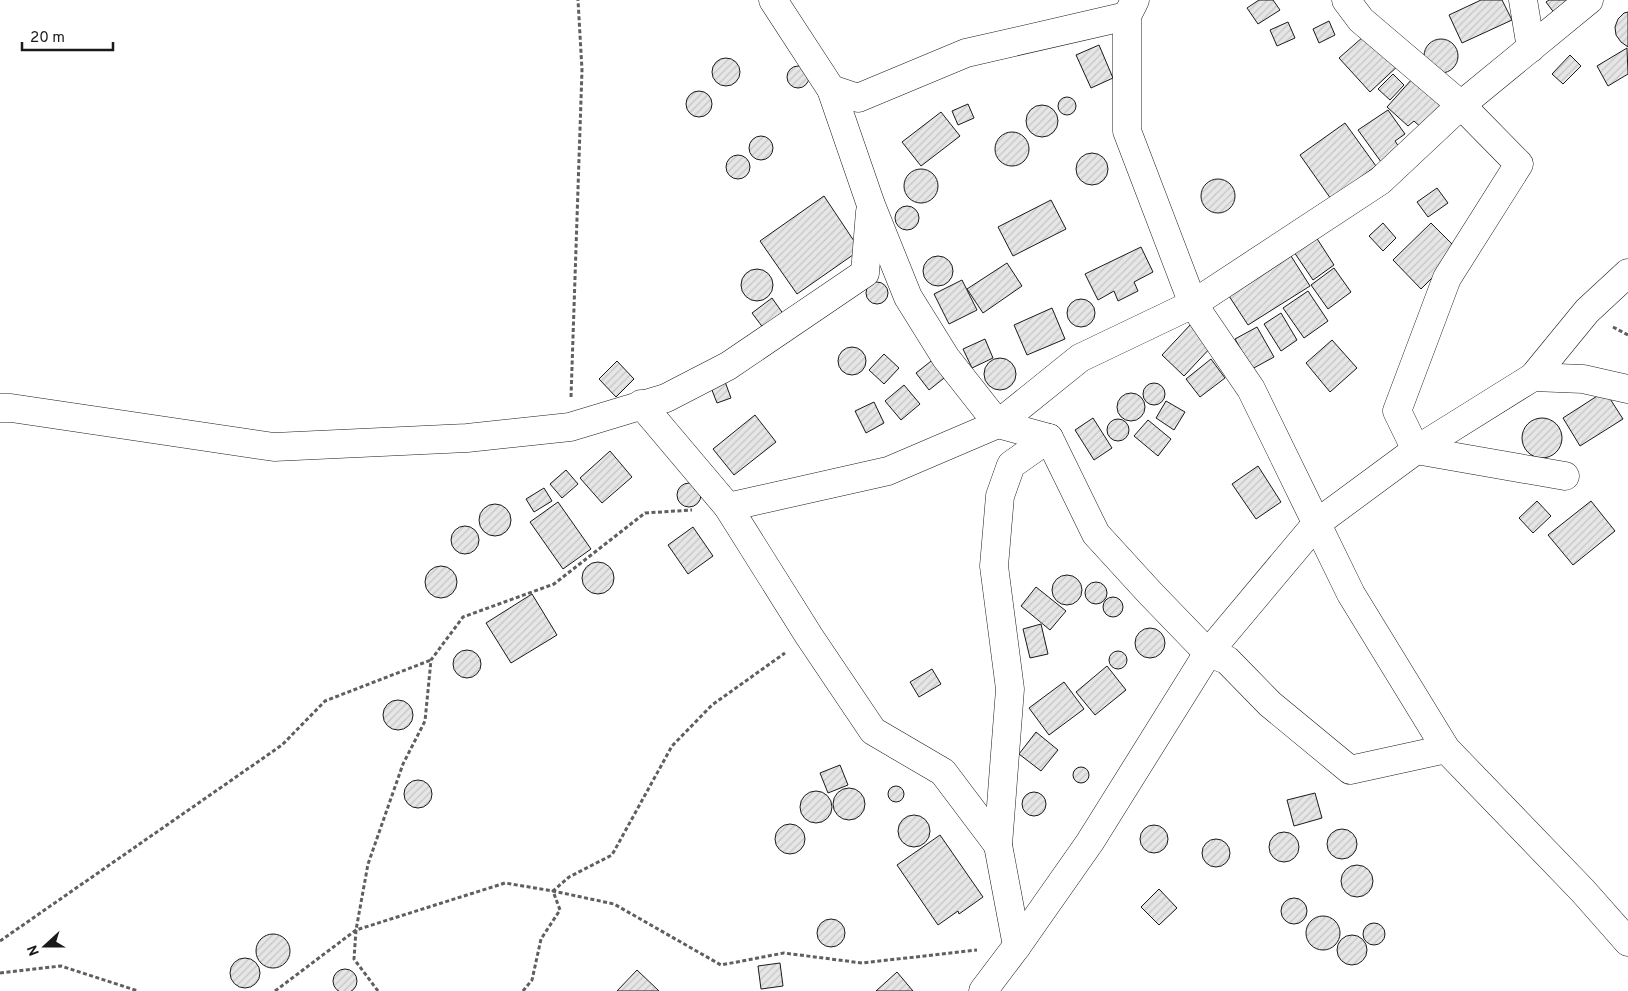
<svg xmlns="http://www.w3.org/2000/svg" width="1628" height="991" font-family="Overpass,sans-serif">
  <defs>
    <pattern id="building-hatch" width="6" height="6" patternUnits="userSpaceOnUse" patternTransform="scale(1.25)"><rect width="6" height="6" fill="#e6e6e6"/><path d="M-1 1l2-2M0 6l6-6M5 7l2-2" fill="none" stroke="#c5c5c5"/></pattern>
  </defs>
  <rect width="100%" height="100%" fill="#fff"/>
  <g fill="url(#building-hatch)" stroke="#1a1a1a">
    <polygon points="1259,0 1273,0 1280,10 1258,24 1247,8"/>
    <polygon points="1481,0 1502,0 1512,20 1462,43 1449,15"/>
    <polygon points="1549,0 1568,0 1555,14 1546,2"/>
    <polygon points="1628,12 1628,47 1621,42 1616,35 1615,27 1618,19 1624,13"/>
    <polygon points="1329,21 1335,35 1319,43 1313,29"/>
    <polygon points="1288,22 1295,38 1277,46 1270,30"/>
    <polygon points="1371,30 1401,63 1370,92 1339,58"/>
    <circle cx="1441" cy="56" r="17"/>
    <polygon points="1099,45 1113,78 1091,88 1076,55"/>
    <polygon points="1627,48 1628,74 1608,86 1597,66"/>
    <polygon points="1570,55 1581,66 1563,84 1552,74"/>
    <circle cx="726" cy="72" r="14"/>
    <circle cx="798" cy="77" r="11"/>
    <polygon points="1393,74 1404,85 1390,100 1378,89"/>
    <polygon points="1412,79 1443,108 1424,130 1414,121 1408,126 1387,107"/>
    <circle cx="699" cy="104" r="13"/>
    <circle cx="1067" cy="106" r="9"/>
    <polygon points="968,104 974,118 958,125 952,111"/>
    <circle cx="1042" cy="121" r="16"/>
    <polygon points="1388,110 1405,134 1395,141 1403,153 1384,166 1358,130"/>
    <polygon points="941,112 960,136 921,166 902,142"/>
    <polygon points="1345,123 1376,166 1331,199 1300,155"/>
    <circle cx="1012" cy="149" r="17"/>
    <circle cx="761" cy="148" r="12"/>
    <circle cx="1092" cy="169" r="16"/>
    <circle cx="738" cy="167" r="12"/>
    <circle cx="921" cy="186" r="17"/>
    <circle cx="1218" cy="196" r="17"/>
    <polygon points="1437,188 1448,203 1428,217 1417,202"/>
    <polygon points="824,196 860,250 797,294 760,241"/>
    <polygon points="1051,200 1066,229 1013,256 998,227"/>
    <circle cx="907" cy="218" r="12"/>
    <polygon points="1383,223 1396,238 1383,251 1369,236"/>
    <polygon points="1431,223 1459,251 1421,289 1393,260"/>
    <polygon points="1316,237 1334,265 1313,280 1294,252"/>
    <polygon points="1141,247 1153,272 1134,282 1138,291 1118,301 1114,291 1098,300 1085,274"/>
    <circle cx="938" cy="271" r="15"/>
    <polygon points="1291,256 1310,286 1248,325 1229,296"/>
    <polygon points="1007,263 1022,286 983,313 967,289"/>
    <polygon points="1334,268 1351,292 1328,309 1311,285"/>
    <circle cx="757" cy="285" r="16"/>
    <polygon points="962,280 977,310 949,324 934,294"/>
    <circle cx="877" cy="293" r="11"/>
    <polygon points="1308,291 1328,321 1304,338 1283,308"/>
    <polygon points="772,298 784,315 764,329 752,313"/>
    <circle cx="1081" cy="313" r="14"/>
    <polygon points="1052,308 1065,339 1027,355 1014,325"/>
    <polygon points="1281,313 1297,340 1281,351 1264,324"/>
    <polygon points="1191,324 1213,345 1184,376 1162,355"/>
    <polygon points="1257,327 1274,357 1252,369 1235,339"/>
    <polygon points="985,339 993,358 972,368 963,349"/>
    <polygon points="1332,340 1357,368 1330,392 1306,363"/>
    <circle cx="852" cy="361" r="14"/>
    <polygon points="884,354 899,368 884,384 869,370"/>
    <polygon points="935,358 948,375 929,390 916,373"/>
    <circle cx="1000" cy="374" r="16"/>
    <polygon points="1211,359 1225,378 1200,397 1186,379"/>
    <polygon points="617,361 634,379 616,397 599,379"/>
    <polygon points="724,379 731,398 717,403 710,385"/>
    <circle cx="1154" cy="394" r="11"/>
    <polygon points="904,385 920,404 901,420 885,401"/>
    <polygon points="1605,391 1623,419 1580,446 1563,418"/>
    <circle cx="1131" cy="407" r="14"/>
    <polygon points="1166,401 1185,412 1174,430 1156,418"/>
    <polygon points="874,402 884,423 866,433 855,411"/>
    <polygon points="755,415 776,442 734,475 713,449"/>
    <polygon points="1093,418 1112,448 1094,460 1075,430"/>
    <circle cx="1542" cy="438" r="20"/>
    <circle cx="1118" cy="430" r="11"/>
    <polygon points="1148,420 1171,439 1158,456 1134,436"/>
    <polygon points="610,451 632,477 602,503 580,478"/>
    <polygon points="1258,466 1281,502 1256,519 1232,484"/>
    <polygon points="566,470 578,484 562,498 550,484"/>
    <circle cx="689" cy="495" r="12"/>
    <polygon points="544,488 552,501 534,512 526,499"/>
    <polygon points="1537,501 1551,516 1533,533 1519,518"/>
    <polygon points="1591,501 1615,531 1573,565 1548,535"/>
    <polygon points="558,502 591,549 563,569 530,522"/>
    <circle cx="495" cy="520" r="16"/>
    <circle cx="465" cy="540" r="14"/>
    <polygon points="693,527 713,556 688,574 668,545"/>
    <circle cx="598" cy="578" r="16"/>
    <circle cx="441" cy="582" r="16"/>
    <circle cx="1067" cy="590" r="15"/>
    <circle cx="1096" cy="593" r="11"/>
    <polygon points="1036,587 1066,611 1050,630 1021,606"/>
    <polygon points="532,594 557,635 511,663 486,623"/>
    <circle cx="1113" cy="607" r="10"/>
    <polygon points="1041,624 1048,654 1030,658 1023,629"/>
    <circle cx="1150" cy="643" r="15"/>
    <circle cx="467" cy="664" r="14"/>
    <circle cx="1118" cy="660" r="9"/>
    <polygon points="1107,666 1126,690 1095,715 1076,692"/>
    <polygon points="932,669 941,684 919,697 910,682"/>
    <polygon points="1064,682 1084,709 1049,735 1029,708"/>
    <circle cx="398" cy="715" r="15"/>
    <polygon points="1036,732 1058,750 1041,771 1019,754"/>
    <polygon points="840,765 848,785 828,793 820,773"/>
    <circle cx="1081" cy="775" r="8"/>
    <circle cx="418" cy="794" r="14"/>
    <circle cx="896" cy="794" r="8"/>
    <circle cx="849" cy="804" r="16"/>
    <circle cx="816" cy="807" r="16"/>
    <circle cx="1034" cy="804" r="12"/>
    <polygon points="1315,793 1322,818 1294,826 1287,800"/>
    <circle cx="914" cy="831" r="16"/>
    <circle cx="790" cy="839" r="15"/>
    <circle cx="1154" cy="839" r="14"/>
    <circle cx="1342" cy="844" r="15"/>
    <circle cx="1284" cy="847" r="15"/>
    <polygon points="940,835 983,897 959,914 958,911 938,925 897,865"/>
    <circle cx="1216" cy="853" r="14"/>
    <circle cx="1357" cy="881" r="16"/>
    <polygon points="1159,889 1177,908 1159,925 1141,907"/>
    <circle cx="1294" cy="911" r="13"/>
    <circle cx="1323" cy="933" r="17"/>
    <circle cx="831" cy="933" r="14"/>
    <circle cx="1374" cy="934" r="11"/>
    <circle cx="273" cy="951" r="17"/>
    <circle cx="1352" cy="950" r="15"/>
    <circle cx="245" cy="973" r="15"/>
    <polygon points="780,963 783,986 761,989 758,966"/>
    <circle cx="345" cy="981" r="12"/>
    <polygon points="637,970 659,991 617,991"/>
    <polygon points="897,972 913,991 876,991"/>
  </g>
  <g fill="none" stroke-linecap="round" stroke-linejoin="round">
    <defs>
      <g id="street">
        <polyline points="773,0 831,89 871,205 908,297 946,358 998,424 1049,438 1096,534 1150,593 1208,653 1227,660 1270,704 1350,770 1446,749"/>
        <polyline points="1135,0 1127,16 1127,131 1193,304 1251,389 1351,594 1446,749 1583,891 1628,942"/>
        <polyline points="1346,0 1361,20 1461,105 1519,164 1447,278 1397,411 1416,450 1565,476"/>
        <polyline points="1523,0 1531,48"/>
        <polyline points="831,89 858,98 966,53 1127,16"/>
        <polyline points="1533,377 1583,379 1628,389"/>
        <polyline points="641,404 728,507 888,471 998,424 1080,358 1193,304 1380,181 1461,105 1589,0"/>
        <polyline points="0,408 11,408 274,447 467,438 570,427 666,398 728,366 865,273 870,212"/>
        <polyline points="728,507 809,636 873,731 943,772 998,845"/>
        <polyline points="1017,946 998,845 1010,689 994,566 1000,496 1011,465 1049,438"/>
        <polyline points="983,991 1017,946 1090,842 1208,653 1317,523 1416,450 1533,377 1587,311 1628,273"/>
      </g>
    </defs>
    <use href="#street" stroke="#1a1a1a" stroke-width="29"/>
    <g stroke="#5f5f5f" stroke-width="3" stroke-dasharray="4 2.5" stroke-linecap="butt">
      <polyline points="1613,327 1628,335"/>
      <polyline points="571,397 582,70 578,0"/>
      <polyline points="0,941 282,745 325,701 431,660"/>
      <polyline points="0,973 61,966 138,991"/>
      <polyline points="275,991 356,930 505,883 553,891 614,904 721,965 784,953 862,963 977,950"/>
      <polyline points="378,991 354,959 356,930 368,864 403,764 425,721 431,660 463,617 554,584 645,513 692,510"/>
      <polyline points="523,991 532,980 541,939 560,910 553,891 569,877 612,855 672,746 712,705 785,653"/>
    </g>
    <use href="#street" stroke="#fff" stroke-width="28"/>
  </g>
  <g transform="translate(45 946) rotate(249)" stroke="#ffffff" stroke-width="4" paint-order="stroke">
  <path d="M0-4L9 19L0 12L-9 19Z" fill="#1a1a1a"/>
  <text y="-8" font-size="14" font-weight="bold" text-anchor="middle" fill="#1a1a1a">N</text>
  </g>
  <path d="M22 42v8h91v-8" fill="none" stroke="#1a1a1a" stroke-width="2.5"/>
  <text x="30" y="42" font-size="15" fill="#1a1a1a" stroke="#ffffff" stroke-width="4" paint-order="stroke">20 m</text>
</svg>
